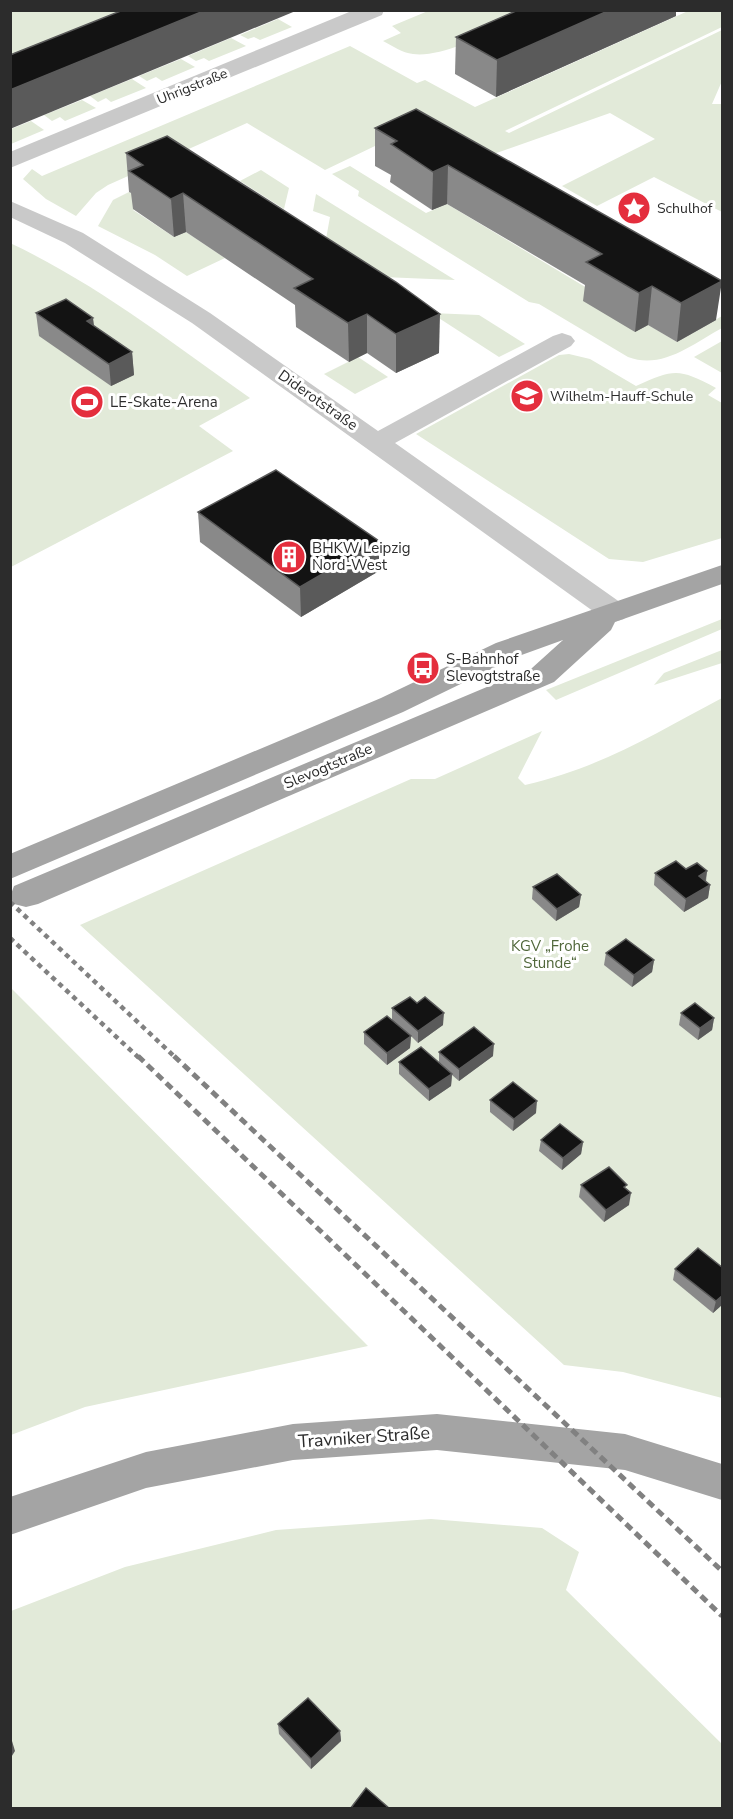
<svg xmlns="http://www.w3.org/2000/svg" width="733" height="1819" font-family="'Nunito Sans',sans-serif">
  <rect width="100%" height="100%" fill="#fff"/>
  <g fill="#e2ead9">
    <polygon points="11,11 136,11 11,60"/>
    <path d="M428,11h110c-30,13 -94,48 -125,43 -11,-1 -20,-8 -30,-13l18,-8 -9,-7z"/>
    <polygon points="688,11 722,11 722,27 505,131 509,133 722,30 722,81 712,104 722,104 722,212 654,177 597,206 562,186 655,139 610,113 488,156 425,122 325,170 247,123 108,185 96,193 76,216 46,199 23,179 32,169 42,176 350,46 417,83 425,80 475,107"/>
    <polygon points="278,19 292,27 260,40 254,37 248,39 240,35"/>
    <polygon points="231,38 246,46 209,61 204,58 196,61 188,56"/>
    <polygon points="181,59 195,67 162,81 156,77 147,81 139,76"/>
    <polygon points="132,79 146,88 111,102 106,98 98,102 90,96"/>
    <polygon points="82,100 96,108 65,121 60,117 52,121 44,115"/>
    <polygon points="31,121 44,130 11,144 11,129"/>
    <path d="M350,166l76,47 21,-9 230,138 45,-26v12c-29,16 -60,42 -94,29l-89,-53 -10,-2 -171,-106 1,-5 -27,-17z"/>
    <polygon points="261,170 289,188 284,209 240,181"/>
    <polygon points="129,192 146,203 133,210 174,237 186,232 225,258 187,276 155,255 98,226 113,200"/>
    <polygon points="316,194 455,280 383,277 326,239 330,217 313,211"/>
    <path d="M10,243c87,41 162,100 240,155l-51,28 34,25 -222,116z"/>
    <polygon points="431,313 479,315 525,344 499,357"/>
    <polygon points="722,341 722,373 694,357"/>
    <path d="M569,354l21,5 46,27c39,-17 42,-18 80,2l-8,7 14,8v135l-79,24 -34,-3 -193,-125 143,-79z"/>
    <polygon points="358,357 388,377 355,394 324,374"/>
    <polygon points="722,619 722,629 556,700 546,690"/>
    <polygon points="722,650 722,663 654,685 664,673"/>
    <path d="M722,698v700l-99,-26 -59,-7 -484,-440 331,-146h24l107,-48 -24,47 7,7c75,-17 131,-52 197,-87z"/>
    <polygon points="10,988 11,988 368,1346 85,1407 11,1435"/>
    <polygon points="431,1519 542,1528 579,1552 566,1590 722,1744 722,1808 11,1808 11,1611 125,1567 276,1530"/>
  </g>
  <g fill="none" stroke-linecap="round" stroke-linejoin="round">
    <g fill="#c9c9c9" fill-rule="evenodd">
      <polygon points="354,10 384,10 382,15 10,168 10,152"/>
      <polygon points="10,201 83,233 210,313 378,431 553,336 562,333 571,336 575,341 571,346 395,443 624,605 629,612 624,619 614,622 604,619 192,323 65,243 10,217"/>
    </g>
    <g fill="#a4a4a4" fill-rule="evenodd">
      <polygon points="722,565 722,584 615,622 611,630 554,682 38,904 26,907 14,904 10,897 14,886 532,668 563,640 516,657 403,712 10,879 10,854 381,698 496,643"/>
      <polygon points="437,1414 625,1434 722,1464 722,1500 625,1470 437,1450 293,1460 146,1488 10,1535 10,1497 146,1452 293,1424"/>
    </g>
    <g stroke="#818181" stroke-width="4.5" stroke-dasharray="5 4.5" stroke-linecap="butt">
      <polyline points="10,902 176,1058"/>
      <polyline points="10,938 139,1058"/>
    </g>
    <g stroke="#818181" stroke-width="5" stroke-dasharray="8 5" stroke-linecap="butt">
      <polyline points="138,1056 722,1616"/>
      <polyline points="174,1056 722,1571"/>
    </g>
  </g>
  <g fill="#898989">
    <polygon points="676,16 496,97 455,74 456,37"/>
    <polygon points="416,109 716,320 677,342 648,325 635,332 583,301 585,285 447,204 432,210 390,182 391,175 375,166 375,128"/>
    <polygon points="126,153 439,353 396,373 367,353 349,362 296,327 295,305 186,232 174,237 133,209 131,193 129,192"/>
    <polygon points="36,313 94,327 132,352 134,375 111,386 39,336"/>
    <polygon points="198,512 379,541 379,571 301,617 200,542"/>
    <polygon points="686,869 707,871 706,882 710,885 708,898 684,912 654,885 655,873"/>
    <polygon points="533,887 581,895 579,907 556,921 532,899"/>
    <polygon points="606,953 654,960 652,972 632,987 604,965"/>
    <polygon points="392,1008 443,1025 418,1043 411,1036 410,1048 387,1065 364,1044 364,1032 392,1021"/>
    <polygon points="681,1013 714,1018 712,1030 698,1040 679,1025"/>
    <polygon points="439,1052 493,1056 459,1081 452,1075 451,1086 429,1101 399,1074 399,1062 439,1062"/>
    <polygon points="490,1100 536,1113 513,1131 490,1112"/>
    <polygon points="541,1140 583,1142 581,1154 562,1170 539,1151"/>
    <polygon points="581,1185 627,1189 629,1205 604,1222 579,1197"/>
    <polygon points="723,1268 723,1304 713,1313 673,1280 675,1269"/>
    <polygon points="278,1724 340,1731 341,1741 311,1769 279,1734"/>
  </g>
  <g fill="#5a5a5a">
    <polygon points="206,10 298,10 10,129 10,90"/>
    <polygon points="610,10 676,10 676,16 496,97 497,60"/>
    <polygon points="448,165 447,204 432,210 433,172"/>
    <polygon points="183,193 186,232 174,237 171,199"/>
    <polygon points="722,281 716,320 677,342 681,303"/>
    <polygon points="652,286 648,325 635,332 639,293"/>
    <polygon points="367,314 367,353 349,362 348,323"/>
    <polygon points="440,314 439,353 396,373 396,334"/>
    <polygon points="93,318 96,340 87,321"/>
    <polygon points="132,352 134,375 111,386 109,364"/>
    <polygon points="379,541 379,571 301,617 300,587"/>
    <polygon points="707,871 705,884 699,876"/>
    <polygon points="710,885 708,898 684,912 686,899"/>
    <polygon points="581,895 579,907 556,921 557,909"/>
    <polygon points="654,960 652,972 632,987 634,975"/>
    <polygon points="444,1013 443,1025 418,1043 418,1031"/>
    <polygon points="714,1018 712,1030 698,1040 700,1028"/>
    <polygon points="411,1036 410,1048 387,1065 387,1053"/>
    <polygon points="494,1044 493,1056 459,1081 459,1069"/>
    <polygon points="452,1074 451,1086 429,1101 429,1089"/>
    <polygon points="537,1101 536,1113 513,1131 514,1119"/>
    <polygon points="583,1142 581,1154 562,1170 563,1158"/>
    <polygon points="631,1193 629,1205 604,1222 606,1210"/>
    <polygon points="723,1295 723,1304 713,1313 716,1301"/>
    <polygon points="340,1731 341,1741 311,1769 311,1759"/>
    <polygon points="12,1741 15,1751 10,1759 10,1744"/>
  </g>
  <g fill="#131313" stroke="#5a5a5a" stroke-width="1.5">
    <polygon points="123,10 206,10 10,90 10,55"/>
    <polygon points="518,10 610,10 497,60 456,37"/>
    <polygon points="416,109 722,281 681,303 652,286 639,293 586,262 602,254 448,165 433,172 391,144 397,141 375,128"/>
    <polygon points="167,136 396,282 440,314 396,334 367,314 348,323 294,288 313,279 183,193 171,199 129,171 143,165 126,153"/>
    <polygon points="66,299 93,318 87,321 132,352 109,364 36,313"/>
    <polygon points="276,470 379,541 300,587 198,512"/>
    <polygon points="676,861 686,869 697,863 707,871 699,876 710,885 686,899 655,873"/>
    <polygon points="557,874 581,895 557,909 533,887"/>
    <polygon points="626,939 654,960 634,975 606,953"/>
    <polygon points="410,997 417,1003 425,997 444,1013 418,1031 392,1008"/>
    <polygon points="695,1003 714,1018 700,1028 681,1013"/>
    <polygon points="387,1016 411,1036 387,1053 364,1032"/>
    <polygon points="474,1027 494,1044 459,1069 439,1052"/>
    <polygon points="421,1047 452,1074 429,1089 399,1062"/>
    <polygon points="513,1082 537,1101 514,1119 490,1100"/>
    <polygon points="560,1124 583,1142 563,1158 541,1140"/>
    <polygon points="609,1167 627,1185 624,1187 631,1193 606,1210 581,1185"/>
    <polygon points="698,1248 723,1268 723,1295 716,1301 675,1269"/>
    <polygon points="308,1698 340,1731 311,1759 278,1724"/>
    <polygon points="366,1788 390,1809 350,1809"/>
  </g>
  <defs>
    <symbol id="sight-disc" viewBox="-11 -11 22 22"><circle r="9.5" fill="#e42e3d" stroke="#fff"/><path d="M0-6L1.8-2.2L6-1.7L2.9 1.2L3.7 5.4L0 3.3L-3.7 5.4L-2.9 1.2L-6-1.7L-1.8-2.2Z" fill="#fff"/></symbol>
    <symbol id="school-disc" viewBox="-11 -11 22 22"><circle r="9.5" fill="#e42e3d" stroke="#fff"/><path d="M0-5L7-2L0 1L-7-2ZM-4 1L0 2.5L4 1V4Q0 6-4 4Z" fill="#fff"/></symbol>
    <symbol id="stadium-disc" viewBox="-11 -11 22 22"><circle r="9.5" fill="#e42e3d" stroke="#fff"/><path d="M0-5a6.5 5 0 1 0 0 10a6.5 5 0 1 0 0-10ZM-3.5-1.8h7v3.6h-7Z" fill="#fff"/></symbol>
    <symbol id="building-disc" viewBox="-11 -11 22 22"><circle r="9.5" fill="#e42e3d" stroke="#fff"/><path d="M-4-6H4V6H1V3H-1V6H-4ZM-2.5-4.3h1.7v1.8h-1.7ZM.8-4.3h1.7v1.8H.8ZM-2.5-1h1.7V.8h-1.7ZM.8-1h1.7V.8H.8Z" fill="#fff"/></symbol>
    <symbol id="bus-disc" viewBox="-11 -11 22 22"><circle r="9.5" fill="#e42e3d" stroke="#fff"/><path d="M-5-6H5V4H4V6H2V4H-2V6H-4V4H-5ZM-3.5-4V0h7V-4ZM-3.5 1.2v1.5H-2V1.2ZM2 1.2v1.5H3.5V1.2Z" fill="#fff"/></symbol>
  </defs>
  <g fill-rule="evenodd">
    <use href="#sight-disc" x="615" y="189" width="38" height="38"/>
    <use href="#school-disc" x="508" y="377" width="38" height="38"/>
    <use href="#stadium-disc" x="68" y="383" width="38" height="38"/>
    <use href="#building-disc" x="270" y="538" width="38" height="38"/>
    <use href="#bus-disc" x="404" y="649" width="38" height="38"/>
  </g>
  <g text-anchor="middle" stroke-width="6" stroke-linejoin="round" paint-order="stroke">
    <g font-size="14" fill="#2c2c2c" stroke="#fff">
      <text transform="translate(192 86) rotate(-22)" y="5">Uhrigstraße</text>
    </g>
    <g font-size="14" fill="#2c2c2c" stroke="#fff" text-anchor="start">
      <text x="657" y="213">Schulhof</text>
      <text x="550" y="401">Wilhelm-Hauff-Schule</text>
    </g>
    <g font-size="15" fill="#2c2c2c" stroke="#fff">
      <text transform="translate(318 400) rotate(35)" y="5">Diderotstraße</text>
      <text transform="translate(328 766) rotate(-23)" y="5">Slevogtstraße</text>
    </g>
    <g font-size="15" fill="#2c2c2c" stroke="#fff" text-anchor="start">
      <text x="110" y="407">LE-Skate-Arena</text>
      <text x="312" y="553">BHKW Leipzig<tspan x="312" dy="17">Nord-West</tspan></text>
      <text x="446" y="664">S-Bahnhof<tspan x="446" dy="17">Slevogtstraße</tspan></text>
    </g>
    <g font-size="15" fill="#50673a" stroke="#fff">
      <text x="550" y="951">KGV „Frohe<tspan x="550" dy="17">Stunde“</tspan></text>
    </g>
    <g font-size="18" fill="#2c2c2c" stroke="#fff">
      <text transform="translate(364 1437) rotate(-4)" y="6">Travniker Straße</text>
    </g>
  </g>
  <rect width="733" height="1819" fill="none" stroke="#2c2c2c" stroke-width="24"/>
</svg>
